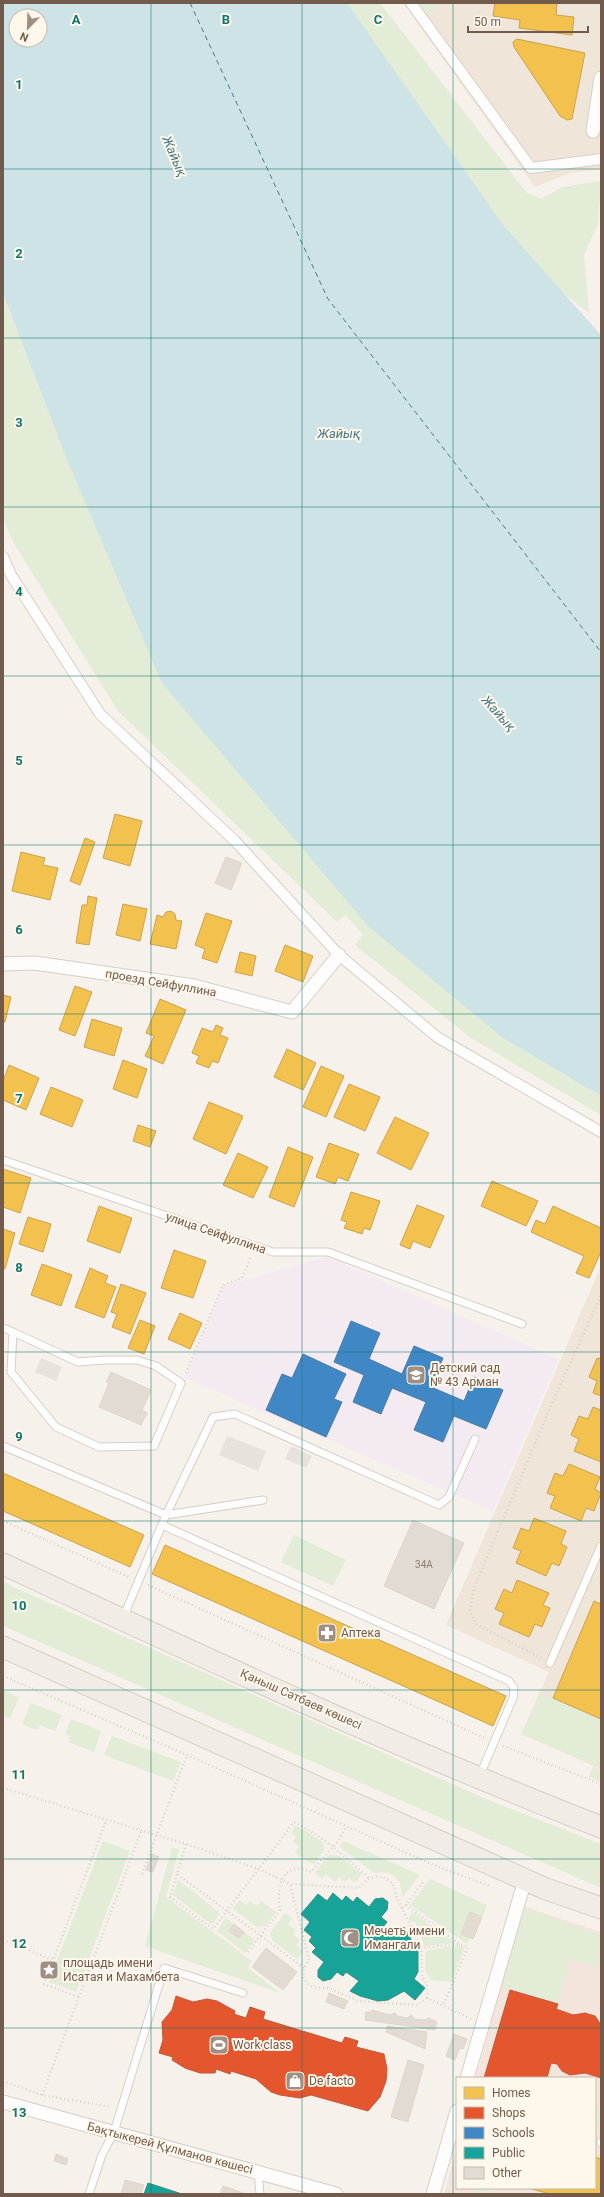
<svg xmlns="http://www.w3.org/2000/svg" width="604" height="2197" font-family="Roboto,sans-serif">
  <rect width="100%" height="100%" fill="#f6f2eb"/>
  <g fill="#efe5d9">
    <polygon points="403,3 601,3 601,169 570,173 535,187"/>
    <polygon points="601,1266 601,1769 521,1734 549,1672 446,1625"/>
  </g>
  <polygon fill="#f3e5dc" points="523,1906 601,1932 601,2194 444,2194 457,2146 457,2188 595,2188 595,2078 476,2078"/>
  <g fill="#e8e2dc">
    <polygon points="41,1358 62,1367 56,1381 35,1372"/>
    <polygon points="227,1436 266,1451 258,1471 219,1455"/>
    <polygon points="291,1446 312,1456 306,1468 285,1459"/>
  </g>
  <polygon fill="#f3eaf2" points="327,1257 558,1359 493,1511 185,1378 224,1286"/>
  <g fill="#e2ecd6">
    <polygon points="347,3 380,3 527,193 541,199 562,187 601,181 598,224 584,255 589,313 555,286 504,226"/>
    <polygon points="417,3 439,3 441,5 426,16"/>
    <polygon points="3,293 65,455 503,1038 601,1096 601,1115 471,1038 355,945 363,935 346,915 337,922 118,711 13,542 3,518"/>
    <polygon points="294,1535 346,1560 333,1586 281,1562"/>
    <polygon points="3,1582 486,1799 601,1844 601,1888 3,1626"/>
    <polygon points="3,1690 19,1697 10,1719 3,1716"/>
    <polygon points="540,1693 601,1719 601,1768 522,1733"/>
    <polygon points="31,1703 62,1715 55,1731 40,1725 37,1730 22,1724"/>
    <polygon points="71,1719 101,1731 94,1752 68,1742 70,1736 65,1734"/>
    <polygon points="112,1736 181,1762 173,1781 104,1755"/>
    <polygon points="593,1766 601,1770 601,1782 589,1777"/>
    <polygon points="295,1826 307,1831 323,1843 324,1850 314,1865 295,1853 299,1846 293,1842 296,1836 291,1833"/>
    <polygon points="103,1841 130,1851 76,1992 49,1982"/>
    <path d="M343,1841l77,34 -18,23c0,-20 -8,-28 -28,-25l-34,-26z"/>
    <polygon points="172,1847 179,1850 166,1897 252,1961 248,1968 280,1993 145,1946"/>
    <polygon points="329,1855 338,1855 362,1874 355,1883 349,1878 345,1882 339,1877 335,1882 326,1874 322,1879 315,1873"/>
    <polygon points="430,1879 487,1905 483,1917 470,1913 461,1934 470,1938 467,1944 410,1905"/>
    <polygon points="178,1880 220,1913 212,1925 173,1895"/>
    <polygon points="239,1900 246,1905 250,1901 257,1906 261,1901 276,1912 265,1926 257,1927 233,1909"/>
    <polygon points="525,1908 601,1935 601,1968 570,1959 558,2004 502,1987"/>
    <polygon points="412,1912 455,1943 424,1946 415,1921 412,1922 409,1918"/>
    <polygon points="285,1913 292,1918 288,1925 296,1930 293,1935 300,1940 296,1946 303,1951 297,1959 272,1940 270,1933"/>
    <polygon points="226,1918 234,1924 229,1931 239,1938 244,1932 255,1940 245,1953 217,1931"/>
    <polygon points="460,1945 465,1948 451,1982 431,1980 425,1971 425,1951"/>
    <polygon points="601,2105 601,2117 596,2134 595,2106"/>
    <polygon points="477,2188 480,2188 502,2194 475,2194"/>
  </g>
  <path fill="#cde3e5" fill-rule="evenodd" d="M3,3h344l157,223 97,109v761l-98,-58 -134,-111 -207,-244 -97,-228 -62,-162zM16,16h24v24h-24z"/>
  <g fill="#f2c14e" stroke="#cca24d">
    <polygon points="495,3 557,3 556,15 574,17 572,35 519,28 520,20 493,16"/>
    <polygon points="517,39 585,53 572,119 567,120 560,116 514,47 513,42"/>
    <polygon points="115,814 142,821 130,866 103,858"/>
    <polygon points="85,838 95,842 80,885 70,881"/>
    <polygon points="21,852 45,858 43,865 58,868 50,900 12,891"/>
    <polygon points="88,896 97,898 89,945 76,943 82,905 87,905"/>
    <polygon points="123,904 147,909 140,941 116,935"/>
    <polygon points="171,911 175,914 176,920 182,921 176,949 150,944 157,915 163,917 166,912"/>
    <polygon points="206,913 232,921 217,963 202,958 205,949 195,945"/>
    <polygon points="285,945 313,956 303,982 275,971"/>
    <polygon points="240,952 256,956 252,976 235,972"/>
    <polygon points="75,986 92,992 75,1036 59,1030"/>
    <polygon points="3,995 11,997 5,1022 3,1022"/>
    <polygon points="160,999 186,1010 163,1064 145,1056 154,1036 146,1033"/>
    <polygon points="92,1019 122,1028 114,1056 84,1047"/>
    <polygon points="216,1025 223,1028 220,1035 228,1038 218,1063 212,1061 209,1068 196,1063 199,1056 192,1053 202,1028 213,1032"/>
    <polygon points="287,1049 316,1063 303,1090 274,1077"/>
    <polygon points="123,1060 147,1069 137,1098 113,1089"/>
    <polygon points="9,1065 39,1078 26,1110 3,1100 3,1081"/>
    <polygon points="321,1066 344,1076 326,1117 303,1107"/>
    <polygon points="349,1084 380,1097 365,1131 334,1117"/>
    <polygon points="51,1087 83,1100 72,1127 40,1114"/>
    <polygon points="209,1102 243,1116 226,1154 193,1139"/>
    <polygon points="395,1117 429,1133 411,1170 377,1153"/>
    <polygon points="138,1125 156,1131 150,1147 133,1141"/>
    <polygon points="329,1143 359,1154 348,1181 338,1177 335,1184 316,1177"/>
    <polygon points="288,1147 313,1157 294,1207 269,1197"/>
    <polygon points="238,1153 268,1167 253,1198 223,1185"/>
    <polygon points="3,1169 31,1178 20,1213 3,1207"/>
    <polygon points="492,1181 538,1201 526,1226 481,1206"/>
    <polygon points="351,1192 380,1201 370,1230 364,1228 362,1234 344,1228 347,1222 341,1220"/>
    <polygon points="417,1205 444,1216 430,1248 413,1241 410,1249 400,1245"/>
    <polygon points="99,1206 132,1218 120,1253 87,1241"/>
    <polygon points="553,1206 601,1228 601,1252 589,1278 576,1273 584,1256 531,1232 536,1220 545,1224"/>
    <polygon points="28,1217 51,1224 43,1252 19,1244"/>
    <polygon points="3,1229 15,1233 5,1269 3,1268"/>
    <polygon points="174,1250 206,1261 193,1298 161,1288"/>
    <polygon points="42,1264 72,1275 61,1306 31,1295"/>
    <polygon points="90,1268 108,1276 105,1283 116,1287 104,1318 75,1307"/>
    <polygon points="121,1284 146,1293 130,1334 112,1327 117,1314 111,1312"/>
    <polygon points="180,1313 202,1323 190,1349 168,1339"/>
    <polygon points="140,1320 155,1326 144,1354 128,1348"/>
    <polygon points="597,1358 601,1359 601,1396 593,1393 597,1381 589,1377"/>
    <polygon points="593,1407 601,1410 601,1462 574,1451 579,1439 571,1435 579,1416 588,1419"/>
    <polygon points="569,1464 600,1477 595,1489 601,1493 594,1511 586,1508 581,1521 550,1508 555,1496 547,1493 555,1473 563,1476"/>
    <polygon points="3,1473 144,1535 130,1567 3,1511"/>
    <polygon points="534,1518 566,1531 561,1544 567,1547 559,1566 552,1563 546,1576 516,1563 521,1551 513,1548 521,1528 529,1531"/>
    <polygon points="165,1545 506,1696 493,1726 152,1574"/>
    <polygon points="517,1580 549,1593 543,1605 550,1608 542,1627 535,1624 529,1637 499,1624 504,1613 495,1609 504,1589 512,1593"/>
    <polygon points="594,1601 601,1604 601,1719 553,1698"/>
    <polygon points="595,2157 601,2159 601,2194 550,2194 528,2188 595,2188"/>
  </g>
  <g fill="#e4572e" stroke="#c25837">
    <polygon points="510,1990 558,2004 556,2009 573,2015 585,2013 595,2016 601,2025 601,2078 585,2073 570,2075 562,2071 557,2064 551,2063 547,2078 484,2078"/>
    <polygon points="176,1996 193,2002 207,1999 217,2001 235,2011 234,2014 246,2018 250,2007 265,2012 263,2019 342,2043 345,2037 358,2041 356,2047 384,2054 387,2069 386,2081 380,2097 368,2111 311,2095 300,2098 280,2095 271,2092 256,2079 231,2071 230,2074 216,2069 215,2073 200,2073 185,2068 172,2060 173,2057 159,2053 163,2040 162,2022 172,2010"/>
  </g>
  <g fill="#3f88c5" stroke="#4e7aa1">
    <polygon points="351,1321 380,1333 369,1359 402,1374 414,1346 443,1358 431,1387 464,1401 474,1377 503,1390 486,1429 454,1416 443,1442 414,1430 426,1402 392,1388 381,1414 353,1402 364,1375 334,1362"/>
    <polygon points="303,1354 346,1374 334,1399 342,1402 326,1437 266,1410 282,1374 292,1378"/>
  </g>
  <g fill="#17a398" stroke="#328d81">
    <polygon points="333,1893 342,1901 346,1896 353,1902 357,1897 369,1907 375,1899 383,1898 388,1902 387,1910 381,1917 387,1922 383,1927 395,1937 404,1927 418,1952 418,1972 414,1979 425,1988 415,2000 404,1991 388,2000 378,2001 360,1996 350,1991 359,1981 346,1972 343,1976 337,1972 331,1979 323,1981 318,1977 318,1970 324,1962 312,1952 316,1948 309,1941 312,1937 304,1930 310,1922 301,1914 318,1894 327,1901"/>
    <polygon points="148,2183 182,2194 144,2194"/>
  </g>
  <g fill="none" stroke-linecap="round" stroke-linejoin="round">
    <polyline stroke="#477985" stroke-width="1" stroke-dasharray="5 4" stroke-linecap="butt" points="190,3 328,299 601,652"/>
  </g>
  <g fill="#e2dbd2" stroke="#dfd6cd">
    <polygon points="226,857 242,863 231,890 215,883"/>
    <polygon points="111,1372 151,1390 142,1410 147,1413 141,1425 99,1407 109,1383 106,1382"/>
    <polygon points="413,1520 464,1543 434,1609 384,1586"/>
    <polygon points="152,1854 159,1857 153,1872 146,1870"/>
    <polygon points="470,1912 482,1917 473,1939 461,1934"/>
    <polygon points="234,1924 244,1932 239,1938 229,1931"/>
    <polygon points="266,1948 297,1972 283,1990 252,1967"/>
    <polygon points="329,1993 348,2001 344,2009 326,2002"/>
    <polygon points="372,2010 389,2015 395,2013 397,2016 407,2018 411,2015 415,2019 424,2020 429,2018 437,2022 435,2030 365,2020 366,2012 370,2012"/>
    <polygon points="387,2026 427,2032 425,2049 386,2032"/>
    <polygon points="454,2034 467,2039 463,2049 460,2048 455,2060 446,2056"/>
    <polygon points="408,2060 424,2065 408,2122 391,2117"/>
    <polygon points="56,2154 68,2159 66,2165 54,2161"/>
    <polygon points="125,2180 144,2185 141,2194 121,2194"/>
    <polygon points="223,2186 246,2194 220,2194"/>
  </g>
  <g fill="none" stroke-linecap="round" stroke-linejoin="round">
    <defs>
      <g id="service">
        <polyline points="3,1160 273,1252 328,1252 522,1324"/>
        <polyline points="3,1328 13,1332 78,1362 106,1360 137,1360 156,1366 181,1383 154,1446 99,1447 56,1427 11,1372 13,1332"/>
        <polyline points="3,1446 166,1515 263,1500"/>
        <polyline points="162,1525 509,1681 514,1688 513,1698 480,1775"/>
        <polyline points="123,1618 166,1515 213,1417 235,1414 439,1505 449,1497 475,1439"/>
        <polyline points="550,1663 601,1546"/>
        <polyline points="601,2142 601,2143"/>
        <polyline points="258,2172 260,2194"/>
        <polyline points="89,2194 102,2155 114,2132 164,1968 243,1993"/>
      </g>
      <g id="pedestrian">
        <polyline points="411,3 531,168 601,159"/>
        <polyline points="3,557 11,575 100,714 235,841 339,955 437,1037 601,1132"/>
      </g>
      <g id="minor">
        <polyline points="593,131 601,78"/>
        <polyline points="3,964 35,963 194,986 292,1012 339,955"/>
        <polyline points="467,2078 525,1880"/>
        <polyline points="3,2102 336,2194"/>
        <polyline points="433,2194 457,2111"/>
      </g>
      <g id="primary">
        <path d="M3,1564c197,92 395,184 598,263"/>
        <polyline points="3,1647 546,1889 601,1908"/>
      </g>
    </defs>
    <use href="#service" stroke="#d5cfc9" stroke-width="9"/>
    <use href="#pedestrian" stroke="#d5cfc9" stroke-width="12"/>
    <use href="#minor" stroke="#d5cfc9" stroke-width="15"/>
    <use href="#primary" stroke="#d5cdc6" stroke-width="23"/>
    <g stroke="#d7d0cb" stroke-width="2.5" stroke-dasharray="1 3" stroke-linecap="butt">
      <polyline points="186,1373 223,1285 242,1278 251,1257"/>
      <polyline points="3,1521 129,1577"/>
      <polyline points="148,1585 484,1738"/>
      <polyline points="541,1658 476,1624 470,1612 474,1588 550,1408 601,1295"/>
      <polyline points="3,1676 187,1755 436,1866 490,1886"/>
      <polyline points="503,1746 601,1784"/>
      <polyline points="3,1788 186,1844 259,1869 290,1884"/>
      <polyline points="186,1844 177,1874 304,1968"/>
      <polyline points="142,1874 187,1755"/>
      <path d="M177,1874l-7,23 43,32 81,-107c29,14 52,36 76,57"/>
      <polyline points="406,1905 459,1944 468,1947 443,2006"/>
      <polyline points="402,1908 406,1905 423,1882"/>
      <polyline points="3,1940 53,1960"/>
      <polyline points="421,1948 459,1944"/>
      <path d="M248,1952l32,-42c-4,-22 2,-51 31,-38l28,-32 7,-14"/>
      <polyline points="78,1997 44,1984 106,1821"/>
      <path d="M427,1998l-10,7 -59,-4 -30,-13 -15,-1 -6,-4 -4,-6 1,-9 5,-8 -19,-76 69,4c3,-3 7,-7 10,-9 14,-7 27,3 27,17l25,52 1,29 5,8v13l44,21"/>
      <polyline points="3,2081 42,2095 111,2107"/>
      <polyline points="42,2095 141,1832"/>
    </g>
    <use href="#service" stroke="#fefdfc" stroke-width="7"/>
    <use href="#pedestrian" stroke="#fefdfc" stroke-width="10"/>
    <use href="#minor" stroke="#fefdfc" stroke-width="13"/>
    <use href="#primary" stroke="#f1ede6" stroke-width="21"/>
  </g>
  <path fill="none" stroke="#0f766e" stroke-width="1" stroke-opacity="0.55" d="M151,3v2191M302,3v2191M453,3v2191M3,169h598M3,338h598M3,507h598M3,676h598M3,845h598M3,1014h598M3,1183h598M3,1352h598M3,1521h598M3,1690h598M3,1859h598M3,2028h598"/>
  <defs>
    <symbol id="school-square" viewBox="-11 -11 22 22"><rect x="-9" y="-9" width="18" height="18" rx="4" fill="#a09084" stroke="#fef7ec"/><path d="M0-5L7-2L0 1L-7-2ZM-4 1L0 2.5L4 1V4Q0 6-4 4Z" fill="#fff"/></symbol>
    <symbol id="pharmacy-square" viewBox="-11 -11 22 22"><rect x="-9" y="-9" width="18" height="18" rx="4" fill="#a09084" stroke="#fef7ec"/><path d="M-2-6h4v4h4v4h-4v4h-4v-4h-4v-4h4Z" fill="#fff"/></symbol>
    <symbol id="mosque-square" viewBox="-11 -11 22 22"><rect x="-9" y="-9" width="18" height="18" rx="4" fill="#a09084" stroke="#fef7ec"/><path d="M3.5-4.9A6 6 0 1 0 3.5 4.9A5 5 0 1 1 3.5-4.9Z" fill="#fff"/></symbol>
    <symbol id="sight-square" viewBox="-11 -11 22 22"><rect x="-9" y="-9" width="18" height="18" rx="4" fill="#a09084" stroke="#fef7ec"/><path d="M0-6L1.8-2.2L6-1.7L2.9 1.2L3.7 5.4L0 3.3L-3.7 5.4L-2.9 1.2L-6-1.7L-1.8-2.2Z" fill="#fff"/></symbol>
    <symbol id="stadium-square" viewBox="-11 -11 22 22"><rect x="-9" y="-9" width="18" height="18" rx="4" fill="#a09084" stroke="#fef7ec"/><path d="M0-5a6.5 5 0 1 0 0 10a6.5 5 0 1 0 0-10ZM-3.5-1.8h7v3.6h-7Z" fill="#fff"/></symbol>
    <symbol id="shop-square" viewBox="-11 -11 22 22"><rect x="-9" y="-9" width="18" height="18" rx="4" fill="#a09084" stroke="#fef7ec"/><path d="M-5-2.5h2.3a2.7 3.5 0 0 1 5.4 0H5L5.5 6h-11ZM-1.5-2.5h3a1.5 2.3 0 0 0-3 0Z" fill="#fff"/></symbol>
  </defs>
  <g fill-rule="evenodd">
    <use href="#school-square" x="405" y="1364" width="22" height="22"/>
    <use href="#pharmacy-square" x="316" y="1622" width="22" height="22"/>
    <use href="#mosque-square" x="339" y="1927" width="22" height="22"/>
    <use href="#sight-square" x="38" y="1959" width="22" height="22"/>
    <use href="#stadium-square" x="208" y="2034" width="22" height="22"/>
    <use href="#shop-square" x="284" y="2070" width="22" height="22"/>
  </g>
  <g text-anchor="middle" stroke-width="4" stroke-linejoin="round" paint-order="stroke">
    <g font-size="10" fill="#907d70">
      <text x="424" y="1568">34А</text>
    </g>
    <g font-size="12" fill="#725b4c" stroke="#fef7ec">
      <text transform="translate(161 983) rotate(10)" y="4">проезд Сейфуллина</text>
      <text transform="translate(216 1233) rotate(19)" y="4">улица Сейфуллина</text>
      <text transform="translate(301 1699) rotate(24)" y="4">Қаныш Сәтбаев көшесі</text>
      <text transform="translate(170 2148) rotate(15)" y="4">Бақтыкерей Құлманов көшесі</text>
    </g>
    <g font-size="12" fill="#725b4c" stroke="#fef7ec" text-anchor="start">
      <text x="430" y="1372">Детский сад<tspan x="430" dy="14">№ 43 Арман</tspan></text>
      <text x="341" y="1637">Аптека</text>
      <text x="364" y="1935">Мечеть имени<tspan x="364" dy="14">Имангали</tspan></text>
      <text x="63" y="1967">площадь имени<tspan x="63" dy="14">Исатая и Махамбета</tspan></text>
      <text x="233" y="2049">Work class</text>
      <text x="309" y="2085">De facto</text>
    </g>
    <g font-size="13" font-style="italic" fill="#477985" stroke="#fef7ec">
      <text transform="translate(175 156) rotate(67)" y="5">Жайық</text>
      <text x="339" y="438">Жайық</text>
      <text transform="translate(499 713) rotate(48)" y="5">Жайық</text>
    </g>
  </g>
  <g font-size="13" text-anchor="middle" font-weight="bold" fill="#0f766e" stroke="#fef7ec" stroke-width="4" stroke-linejoin="round" paint-order="stroke">
    <text x="76" y="24">A</text>
    <text x="226" y="24">B</text>
    <text x="378" y="24">C</text>
    <text x="19" y="89">1</text>
    <text x="19" y="258">2</text>
    <text x="19" y="427">3</text>
    <text x="19" y="596">4</text>
    <text x="19" y="765">5</text>
    <text x="19" y="934">6</text>
    <text x="19" y="1103">7</text>
    <text x="19" y="1272">8</text>
    <text x="19" y="1441">9</text>
    <text x="19" y="1610">10</text>
    <text x="19" y="1779">11</text>
    <text x="19" y="1948">12</text>
    <text x="19" y="2117">13</text>
  </g>
  <rect width="604" height="2197" fill="none" stroke="#725b4c" stroke-width="8"/>
  <rect x="456" y="2077" width="140" height="112" fill="#fef7ec" stroke="#c6b9ac"/>
  <rect x="464" y="2087" width="20" height="12" fill="#f2c14e" stroke="#c6b9ac"/>
  <text x="492" y="2097" font-size="12" fill="#725b4c">Homes</text>
  <rect x="464" y="2107" width="20" height="12" fill="#e4572e" stroke="#c6b9ac"/>
  <text x="492" y="2117" font-size="12" fill="#725b4c">Shops</text>
  <rect x="464" y="2127" width="20" height="12" fill="#3f88c5" stroke="#c6b9ac"/>
  <text x="492" y="2137" font-size="12" fill="#725b4c">Schools</text>
  <rect x="464" y="2147" width="20" height="12" fill="#17a398" stroke="#c6b9ac"/>
  <text x="492" y="2157" font-size="12" fill="#725b4c">Public</text>
  <rect x="464" y="2167" width="20" height="12" fill="#e2dbd2" stroke="#c6b9ac"/>
  <text x="492" y="2177" font-size="12" fill="#725b4c">Other</text>
  <g transform="translate(28 28) rotate(203)"><circle r="19" fill="#fef7ec" stroke="#c6b9ac"/>
  <path d="M0-3L7 15L0 10L-7 15Z" fill="#a09084"/>
  <text y="-6" font-size="11" font-weight="bold" text-anchor="middle" fill="#725b4c">N</text>
  </g>
  <path d="M468 26v6h120v-6" fill="none" stroke="#725b4c" stroke-width="2"/>
  <text x="474" y="26" font-size="12" fill="#725b4c" stroke="#fef7ec" stroke-width="3" paint-order="stroke">50 m</text>
</svg>
